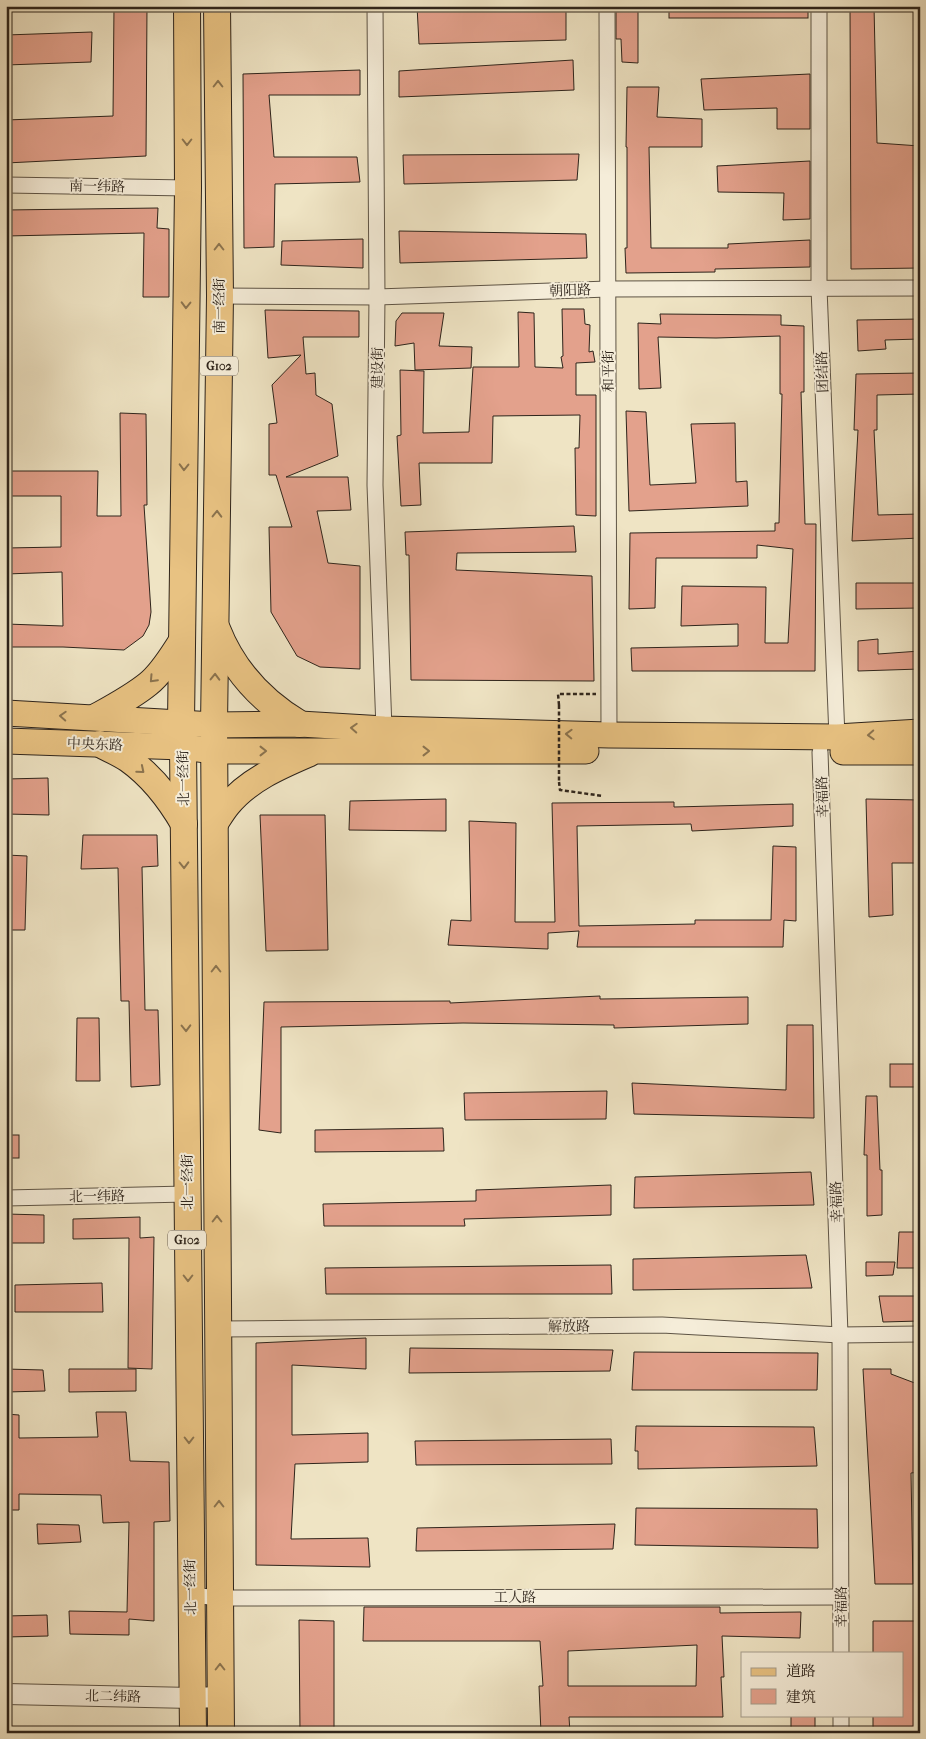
<svg xmlns="http://www.w3.org/2000/svg" width="926" height="1739" font-family="'IM FELL French Canon','Noto Serif SC',serif">
  <rect width="100%" height="100%" fill="#efe4c4"/>
  <filter id="stains"><feTurbulence type="fractalNoise" baseFrequency=".004" numOctaves="4"/><feColorMatrix values="0 0 0 0 .2 0 0 0 0 .09 0 0 0 0 .02 0 0 0 .5 -.17"/></filter>
  <radialGradient id="worn" r=".72"><stop offset=".6" stop-color="#630" stop-opacity="0"/><stop offset="1" stop-color="#630" stop-opacity=".3"/></radialGradient>
  <g fill="#e3a18c" stroke="#2e241b" fill-rule="evenodd">
    <polygon points="114,6 147,6 146,156 6,163 6,120 113,116"/>
    <polygon points="417,6 566,6 566,40 419,44"/>
    <polygon points="616,6 638,6 638,63 622,62 621,39 616,39"/>
    <rect x="669" y="6" width="139" height="12"/>
    <polygon points="850,6 874,6 877,143 920,146 920,268 851,269"/>
    <polygon points="92,32 91,62 6,65 6,35"/>
    <polygon points="573,60 574,90 399,97 399,71"/>
    <polygon points="360,70 360,95 269,95 274,157 357,157 360,182 275,184 274,247 244,248 243,74"/>
    <polygon points="810,74 810,129 777,129 777,108 704,110 701,79"/>
    <polygon points="627,87 659,87 657,117 702,119 702,147 649,147 651,248 728,248 728,244 810,240 810,267 715,269 715,272 626,273 625,248 627,248 627,147 626,147"/>
    <polygon points="579,154 577,180 404,184 403,155"/>
    <polygon points="810,161 810,219 783,220 784,193 718,192 717,166"/>
    <polygon points="158,208 157,228 169,229 169,297 143,297 144,233 6,236 6,210"/>
    <polygon points="399,231 586,234 587,258 400,263"/>
    <polygon points="363,239 363,268 281,265 282,241"/>
    <polygon points="562,309 584,309 585,324 590,325 589,352 593,351 595,362 576,363 576,395 596,395 596,516 576,515 575,448 579,448 580,415 493,416 492,463 419,463 421,505 401,506 397,436 401,435 400,370 424,371 423,433 469,432 473,367 519,367 518,312 534,313 535,367 563,368 561,357 563,356"/>
    <polygon points="265,310 359,311 359,337 303,337 306,374 315,373 316,395 332,404 338,456 286,477 348,477 351,510 317,511 328,563 360,566 360,669 320,667 297,656 271,612 269,527 292,527 276,475 269,475 269,424 277,423 272,385 301,355 268,358"/>
    <polygon points="402,313 444,313 439,346 472,347 471,368 415,370 414,343 395,346 396,321"/>
    <polygon points="660,314 781,315 781,325 804,326 804,392 801,392 805,524 816,524 815,671 632,671 631,648 738,646 738,624 681,626 682,586 766,587 765,643 788,643 793,549 757,545 757,558 656,558 655,608 629,609 630,533 775,531 775,523 779,523 782,394 780,394 780,336 716,338 658,337 661,388 639,389 638,323 661,324"/>
    <polygon points="920,319 920,339 885,340 886,349 858,351 857,320"/>
    <polygon points="920,373 920,394 877,395 877,430 874,430 878,515 920,514 920,538 852,541 858,430 854,430 856,374"/>
    <polygon points="626,411 646,412 650,485 696,483 691,424 735,423 736,482 747,481 748,506 629,511"/>
    <polygon points="120,413 146,414 147,505 144,505 151,612 149,625 143,636 124,650 63,647 6,647 6,624 63,626 62,572 6,574 6,548 61,547 61,496 6,496 6,471 98,471 97,516 121,516"/>
    <polygon points="574,526 576,552 457,553 456,570 592,576 594,681 411,680 409,555 406,555 405,532"/>
    <polygon points="856,583 920,583 920,608 856,609"/>
    <polygon points="878,639 878,654 920,651 920,669 858,671 858,641"/>
    <polygon points="48,778 49,815 6,814 6,779"/>
    <polygon points="446,799 446,831 349,830 350,801"/>
    <polygon points="866,799 920,800 920,863 892,863 893,915 869,917"/>
    <polygon points="674,802 674,807 793,804 793,826 692,831 691,824 577,826 579,926 695,924 695,920 771,920 773,846 796,847 796,921 784,920 783,947 577,947 579,931 548,933 548,949 448,945 451,920 471,921 469,821 516,823 515,922 555,922 552,803"/>
    <polygon points="260,815 325,815 328,950 266,951"/>
    <polygon points="83,835 157,835 158,866 142,867 145,1010 158,1010 160,1085 131,1087 129,1001 121,1001 118,868 81,869"/>
    <polygon points="6,855 27,856 25,930 6,930"/>
    <polygon points="600,996 600,999 748,997 748,1024 614,1028 614,1025 463,1023 281,1027 281,1133 259,1130 264,1002 450,1001 450,1003"/>
    <polygon points="77,1018 99,1018 100,1081 76,1081"/>
    <polygon points="787,1025 813,1025 814,1118 634,1114 632,1083 786,1090"/>
    <rect x="890" y="1064" width="30" height="23"/>
    <polygon points="607,1091 606,1119 465,1120 464,1093"/>
    <polygon points="866,1096 877,1096 880,1170 882,1170 882,1215 867,1216 867,1155 864,1155"/>
    <polygon points="443,1128 444,1151 315,1152 315,1130"/>
    <rect x="6" y="1135" width="13" height="23"/>
    <polygon points="811,1172 814,1205 634,1208 635,1177"/>
    <polygon points="611,1185 611,1215 464,1219 465,1226 324,1226 323,1204 476,1201 476,1190"/>
    <polygon points="6,1214 44,1215 44,1243 6,1243"/>
    <polygon points="140,1217 140,1238 154,1237 152,1369 128,1368 129,1238 73,1239 73,1219"/>
    <polygon points="899,1232 920,1232 918,1268 897,1268"/>
    <polygon points="806,1255 812,1288 633,1290 633,1259"/>
    <polygon points="866,1262 895,1262 893,1275 866,1276"/>
    <polygon points="611,1265 612,1294 326,1294 325,1268"/>
    <polygon points="102,1283 103,1312 15,1312 15,1285"/>
    <polygon points="879,1296 920,1296 920,1321 883,1322"/>
    <polygon points="366,1338 366,1369 292,1365 292,1435 368,1433 368,1462 295,1464 291,1539 368,1538 370,1567 256,1565 256,1343"/>
    <polygon points="410,1348 613,1350 610,1371 409,1373"/>
    <polygon points="634,1352 818,1353 817,1390 632,1390"/>
    <polygon points="6,1369 43,1370 45,1391 6,1392"/>
    <polygon points="69,1369 136,1369 136,1391 69,1392"/>
    <polygon points="863,1369 891,1369 891,1374 920,1385 920,1472 911,1473 913,1584 875,1584"/>
    <polygon points="96,1412 126,1412 130,1461 169,1462 170,1521 154,1522 154,1621 129,1619 129,1635 70,1634 69,1611 127,1612 129,1522 103,1523 101,1495 19,1494 19,1510 6,1510 6,1414 19,1415 19,1438 98,1437"/>
    <polygon points="636,1426 814,1427 817,1466 638,1469 638,1451 635,1451"/>
    <polygon points="611,1439 612,1464 416,1465 415,1441"/>
    <polygon points="636,1508 817,1509 818,1548 635,1545"/>
    <polygon points="37,1524 79,1525 81,1542 38,1544"/>
    <polygon points="615,1524 613,1549 416,1551 417,1528"/>
    <path d="M364,1607h356v6l81,-1 -1,26 -78,-2 2,41h-3l2,40h-154l1,16h-29l-2,-47h4l-3,-45h-177zM697,1645l-1,41h-128v-35z"/>
    <polygon points="47,1615 48,1636 6,1637 6,1616"/>
    <polygon points="299,1620 334,1621 334,1733 300,1733"/>
    <polygon points="873,1621 919,1621 917,1733 873,1733 873,1715 902,1715 902,1653 873,1653"/>
    <rect x="791" y="1715" width="24" height="18"/>
  </g>
  <g fill="none" stroke-linecap="round" stroke-linejoin="round">
    <defs>
      <g id="minor">
        <polyline points="375,6 377,297 375,485 384,729"/>
        <polyline points="607,6 609,735"/>
        <polyline points="819,6 819,288 837,737"/>
        <polyline points="6,185 188,188"/>
        <polyline points="220,296 377,297 608,289 920,288"/>
        <polyline points="820,752 840,1335 841,1653"/>
        <polyline points="6,1198 187,1194"/>
        <polyline points="218,1329 662,1325 840,1335 920,1334"/>
        <polyline points="190,1595 220,1598 841,1597"/>
        <polyline points="841,1715 841,1733"/>
      </g>
      <polyline id="tertiary" points="6,1694 192,1698 220,1697"/>
      <g id="primary">
        <polyline points="6,713 214,725 300,724 384,729 609,735 837,737 920,732"/>
        <path d="M95,717c18,-10 37,-20 53,-33 14,-11 24,-29 34,-44"/>
        <polyline points="6,741 183,747 214,751 586,751"/>
        <polyline points="843,752 920,752"/>
        <path d="M215,824c4,-6 8,-13 13,-19 20,-25 53,-39 81,-51"/>
      </g>
      <g id="trunk">
        <polyline points="187,6 188,188 181,722 183,747 193,1733"/>
        <polyline points="217,6 220,296 214,725 221,1733"/>
        <path d="M217,629c16,41 46,73 83,95"/>
        <path d="M100,744c9,5 19,9 28,15 24,17 41,39 56,65"/>
      </g>
    </defs>
    <use href="#minor" stroke="#5e5445" stroke-width="17"/>
    <use href="#tertiary" stroke="#5e5445" stroke-width="22"/>
    <use href="#primary" stroke="#2e241b" stroke-width="27"/>
    <use href="#trunk" stroke="#2e241b" stroke-width="28"/>
    <g stroke="#2e241b" stroke-width="2.5" stroke-dasharray="4 2.5" stroke-linecap="butt">
      <polyline points="559,705 558,694 596,694"/>
      <polyline points="559,782 560,790 603,796"/>
    </g>
    <use href="#minor" stroke="#f5edd9" stroke-width="15"/>
    <use href="#tertiary" stroke="#f5edd9" stroke-width="20"/>
    <use href="#primary" stroke="#e8c282" stroke-width="25"/>
    <use href="#trunk" stroke="#e8c282" stroke-width="26"/>
    <polyline stroke="#2e241b" stroke-width="2.5" stroke-dasharray="4 2.5" stroke-linecap="butt" points="559,705 559,782"/>
  </g>
  <defs><path id="oneway-chevron" d="M-2-3.5L2.5 0L-2 3.5" fill="none" stroke-width="1.6" stroke-linecap="round" stroke-linejoin="round" transform="scale(1.25)"/></defs>
  <g stroke="#8b734e">
    <use href="#oneway-chevron" transform="translate(218 84) rotate(-90)"/>
    <use href="#oneway-chevron" transform="translate(187 142) rotate(90)"/>
    <use href="#oneway-chevron" transform="translate(219 247) rotate(-90)"/>
    <use href="#oneway-chevron" transform="translate(186 305) rotate(91)"/>
    <use href="#oneway-chevron" transform="translate(184 467) rotate(91)"/>
    <use href="#oneway-chevron" transform="translate(217 514) rotate(-89)"/>
    <use href="#oneway-chevron" transform="translate(215 677) rotate(-89)"/>
    <use href="#oneway-chevron" transform="translate(153 679) rotate(133)"/>
    <use href="#oneway-chevron" transform="translate(63 716) rotate(-177)"/>
    <use href="#oneway-chevron" transform="translate(354 728) rotate(-177)"/>
    <use href="#oneway-chevron" transform="translate(569 734) rotate(-178)"/>
    <use href="#oneway-chevron" transform="translate(871 735) rotate(177)"/>
    <use href="#oneway-chevron" transform="translate(263 751)"/>
    <use href="#oneway-chevron" transform="translate(426 751)"/>
    <use href="#oneway-chevron" transform="translate(141 770) rotate(40)"/>
    <use href="#oneway-chevron" transform="translate(184 865) rotate(89)"/>
    <use href="#oneway-chevron" transform="translate(216 969) rotate(-90)"/>
    <use href="#oneway-chevron" transform="translate(186 1028) rotate(89)"/>
    <use href="#oneway-chevron" transform="translate(217 1219) rotate(-90)"/>
    <use href="#oneway-chevron" transform="translate(188 1278) rotate(90)"/>
    <use href="#oneway-chevron" transform="translate(189 1440) rotate(90)"/>
    <use href="#oneway-chevron" transform="translate(219 1504) rotate(-90)"/>
    <use href="#oneway-chevron" transform="translate(220 1667) rotate(-90)"/>
  </g>
  <g text-anchor="middle" stroke-width="4" stroke-linejoin="round" paint-order="stroke">
    <g fill="#f5edd9" stroke="#6a6054" stroke-width="1">
      <rect x="200" y="356.5" width="38" height="19" rx="4"/>
      <rect x="168" y="1230.5" width="38" height="19" rx="4"/>
    </g>
    <g font-size="12" font-weight="bold" fill="#2e241b">
      <text x="219" y="370">G102</text>
      <text x="187" y="1244">G102</text>
    </g>
    <g font-size="14" fill="#2e241b" stroke="#f5edd9">
      <text transform="translate(97 186) rotate(1)" y="5">南一纬路</text>
      <text transform="translate(570 290) rotate(-2)" y="5">朝阳路</text>
      <text transform="translate(219 306) rotate(-90)" y="5">南一经街</text>
      <text transform="translate(377 368) rotate(-89)" y="5">建设街</text>
      <text transform="translate(608 371) rotate(-90)" y="5">和平街</text>
      <text transform="translate(822 372) rotate(-92)" y="5">团结路</text>
      <text transform="translate(95 744) rotate(2)" y="5">中央东路</text>
      <text transform="translate(183 778) rotate(-91)" y="5">北一经街</text>
      <text transform="translate(822 797) rotate(-92)" y="5">幸福路</text>
      <text transform="translate(187 1182) rotate(-90)" y="5">北一经街</text>
      <text transform="translate(97 1196) rotate(-1)" y="5">北一纬路</text>
      <text transform="translate(836 1202) rotate(-92)" y="5">幸福路</text>
      <text transform="translate(569 1326) rotate(-1)" y="5">解放路</text>
      <text transform="translate(190 1587) rotate(-91)" y="5">北一经街</text>
      <text x="515" y="1602">工人路</text>
      <text transform="translate(841 1607) rotate(-90)" y="5">幸福路</text>
      <text transform="translate(113 1696) rotate(1)" y="5">北二纬路</text>
    </g>
  </g>
  <rect width="926" height="1739" fill="none" stroke="#efe4c4" stroke-width="25"/>
  <rect x="8" y="8" width="911" height="1724" fill="none" stroke="#2e241b" stroke-width="2.5"/>
  <rect x="12" y="12" width="901" height="1714" fill="none" stroke="#2e241b"/>
  <rect x="741" y="1652" width="162" height="65" fill="#f5edd9" stroke="#a59d8d"/>
  <rect x="751" y="1668" width="25" height="8" fill="#e8c282" stroke="#a59d8d"/>
  <text x="786" y="1676" font-size="15" fill="#2e241b">道路</text>
  <rect x="751" y="1689" width="25" height="15" fill="#e3a18c" stroke="#a59d8d"/>
  <text x="786" y="1702" font-size="15" fill="#2e241b">建筑</text>
  <rect width="100%" height="100%" filter="url(#stains)"/>
  <rect width="100%" height="100%" fill="url(#worn)"/>
</svg>
